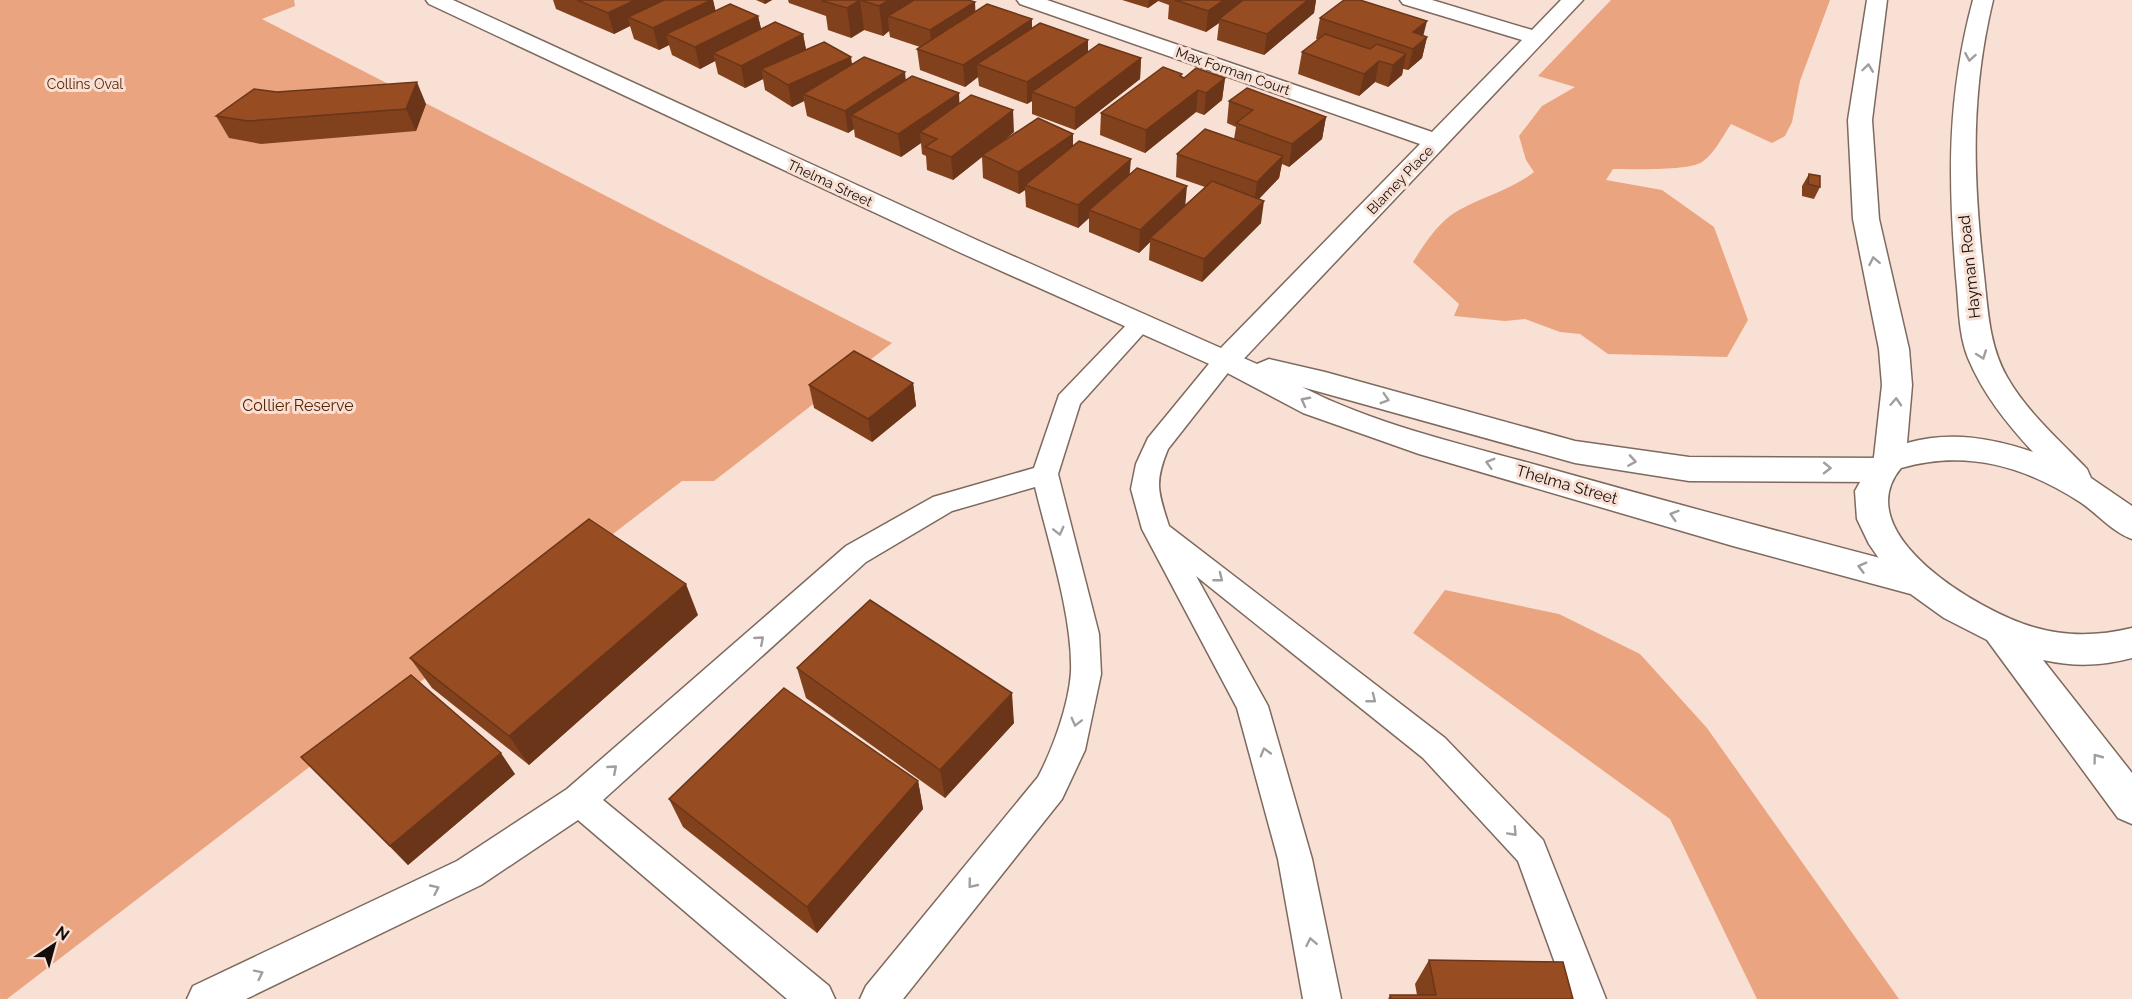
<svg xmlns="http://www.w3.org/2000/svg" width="2132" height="999" font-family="Raleway,sans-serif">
  <rect width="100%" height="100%" fill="#f9e0d4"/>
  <g fill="#eba480">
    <polygon points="0,0 294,0 295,6 262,19 892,343 714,481 682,481 7,999 0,999"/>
    <path d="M1611,0h219l-30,81 -8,41 -7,14 -13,7 -41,-19c-9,13 -16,29 -29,38 -13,9 -71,7 -89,7l-7,11 56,10 52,37 34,93 -21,37 -119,-3 -28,-20 -20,-2 -35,-13 -20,2 -51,-5 5,-12 -46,-42c12,-19 25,-40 46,-52 25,-14 52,-20 75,-38l-8,-12 -7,-24 23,-30 33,-19 -37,-11z"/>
    <polygon points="1445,590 1559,614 1640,654 1707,728 1899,999 1757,999 1670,819 1413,633"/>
  </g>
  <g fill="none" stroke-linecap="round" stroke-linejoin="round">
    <defs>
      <g id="lane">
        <path d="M1141,315l8,3 4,5 -73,81 -22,70 41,160 2,40 -16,76 -23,49 -159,200h-43l6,-13 172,-209c15,-28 31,-73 33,-105 2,-55 -23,-131 -36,-185l-83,24 -86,51 -263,238 226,186 6,13h-48l-209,-179 -97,65 -235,114h-59l6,-13 264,-125 110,-72 279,-243 87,-49 101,-29 25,-73 74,-77z"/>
        <path d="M1226,352l9,2 3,6 -70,89c-14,34 -10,43 1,77l276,212 98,102 63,159h-38l-50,-138 -95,-103 -227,-182 72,130 44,153 29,140h-38l-25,-140 -41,-151 -95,-179 -11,-40 5,-25 12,-26 69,-84z"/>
      </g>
      <polygon id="street" points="1017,0 1047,0 1432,132 1522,40 1403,4 1400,0 1432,0 1532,30 1561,0 1583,0 1236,367 1226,370 1216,367 1211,360 1216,353 1420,144 1020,4"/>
      <path id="secondary" d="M426,0h27l526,241 278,123 12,-5 56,13 250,69 114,16 193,1 11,4 5,8 -5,8 -11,4 -193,-1 -114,-18 -273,-76c72,37 159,57 238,79 125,35 251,69 378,102l12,4 6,10 -6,10 -12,4 -185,-50 -314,-92 -116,-41 -87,-46 -255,-114 -532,-249z"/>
      <path id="primary" d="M1867,0h20l-15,120 7,99 30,130 3,36 -5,58c43,-12 85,-5 126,9 -26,-28 -50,-58 -65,-94 -10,-25 -9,-54 -12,-81 -8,-99 -9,-180 17,-277h20c-23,96 -20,178 -9,275 4,36 5,70 23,102 20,35 52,63 80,92l4,9 41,28v33c-20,-7 -34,-25 -52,-37 -56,-36 -114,-53 -179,-34 -55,66 80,144 132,159 34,10 65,9 99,1v30c-31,8 -57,9 -89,2l89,113v51l-14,-6 -131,-178 -43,-22 -32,-23 -25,-25 -18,-26 -12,-25 -2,-28 19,-34 8,-72 -3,-36 -26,-130 -5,-99z"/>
    </defs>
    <use href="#lane" stroke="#7e695e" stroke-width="3"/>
    <use href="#street" stroke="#7e695e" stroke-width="3"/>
    <use href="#secondary" stroke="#7e695e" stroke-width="3"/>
    <use href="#primary" stroke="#7e695e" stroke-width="3"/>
    <use href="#lane" fill="#fff" fill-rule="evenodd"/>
    <use href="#street" fill="#fff" fill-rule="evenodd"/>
    <use href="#secondary" fill="#fff" fill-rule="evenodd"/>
    <use href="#primary" fill="#fff" fill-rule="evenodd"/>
  </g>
  <g fill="#82411d">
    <polygon points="553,0 713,0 715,11 758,16 761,29 803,34 806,49 906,80 959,104 1014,132 999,144 1073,134 1073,145 1130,174 1185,205 1205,187 1176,177 1177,154 1234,139 1236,127 1227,123 1229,101 1326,117 1322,139 1289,167 1282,164 1279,178 1259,199 1261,223 1202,282 1149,260 1150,242 1139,253 1089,232 1089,218 1078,228 1026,207 1025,190 1019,194 983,178 982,157 953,180 927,170 926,156 922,154 921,143 901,157 855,137 854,129 848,133 807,116 804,101 792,107 765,90 763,79 745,88 718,74 715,61 700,69 672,55 669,45 659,50 634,39 630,26 614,34 556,9"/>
    <polygon points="756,0 772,0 765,4"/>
    <polygon points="788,0 968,0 976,12 1032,29 1088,40 1088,51 1141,58 1140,79 1075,130 1032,114 1032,101 1027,104 979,86 978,77 965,87 920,70 917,49 920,47 890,37 889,31 883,36 864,30 851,38 828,30 826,16 789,3"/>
    <polygon points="1122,0 1316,0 1314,13 1264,55 1217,40 1219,23 1206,32 1168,19 1169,5 1158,1 1148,8"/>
    <polygon points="1320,18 1427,37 1422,58 1408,70 1403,69 1402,75 1388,87 1375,82 1359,96 1298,74 1302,52 1318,40 1316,39"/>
    <polygon points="1182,77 1225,78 1222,100 1204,115 1196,112 1145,153 1100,135 1101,113"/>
    <polygon points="277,92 426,104 416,131 261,144 229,138 216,116"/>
    <polygon points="1809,174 1820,187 1814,199 1802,196 1802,186"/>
    <polygon points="913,383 916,406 872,442 814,408 809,385"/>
    <polygon points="698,615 529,765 432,688 410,658"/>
    <polygon points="797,668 1014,723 945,798 806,698"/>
    <polygon points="301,757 515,774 408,865"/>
    <polygon points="918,781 923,809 817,933 683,827 669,799"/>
    <polygon points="1429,960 1573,999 1388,999 1390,995 1417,995 1415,984"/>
  </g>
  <g fill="#6a3518">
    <polygon points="635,0 668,0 628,17 630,26 614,34 608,13"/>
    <polygon points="711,0 713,0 718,20 666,34 669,45 659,50 653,28"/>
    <polygon points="764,0 772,0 765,4"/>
    <polygon points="860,0 864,30 851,38 847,8"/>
    <polygon points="889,0 936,0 888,16 889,31 883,36 879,6"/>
    <polygon points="1149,0 1158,0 1158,1 1148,8"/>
    <polygon points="1224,0 1252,0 1219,19 1219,23 1206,32 1208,11"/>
    <polygon points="1308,0 1316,0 1314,13 1264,55 1267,34"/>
    <polygon points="975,2 976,23 932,52 930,30"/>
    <polygon points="758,16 763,37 713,53 715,61 700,69 695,47"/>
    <polygon points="1032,19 1032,40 977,64 978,77 965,87 963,65"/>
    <polygon points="1427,21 1422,41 1427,37 1422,58 1408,70 1413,49 1413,32"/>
    <polygon points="803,34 807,56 761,69 763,79 745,88 741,66"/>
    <polygon points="1088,40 1088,61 1032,92 1032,101 1027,104 1027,82"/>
    <polygon points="1406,54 1402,75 1388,87 1393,65"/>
    <polygon points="851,57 854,78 803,94 804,101 792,107 788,85"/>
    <polygon points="1141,58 1140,79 1075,130 1075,108"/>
    <polygon points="1379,61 1375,82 1359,96 1364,74"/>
    <polygon points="905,72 907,93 851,115 854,129 848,133 845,111"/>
    <polygon points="1225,78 1222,100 1204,115 1206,93"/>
    <polygon points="417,82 426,104 416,131 406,109"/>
    <polygon points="1198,90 1196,112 1145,153 1146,130"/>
    <polygon points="959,93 960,115 920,132 921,143 901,157 898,134"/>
    <polygon points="1013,110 1014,132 984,156 982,155 982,157 953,180 951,157"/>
    <polygon points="1326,117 1322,139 1289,167 1292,144"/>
    <polygon points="1073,134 1073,156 1025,185 1025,190 1019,194 1018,172"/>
    <polygon points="1283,156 1279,178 1254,204 1257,182"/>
    <polygon points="1131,159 1129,182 1089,210 1089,218 1078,228 1078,205"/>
    <polygon points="1187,186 1185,209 1150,238 1150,242 1139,253 1140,230"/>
    <polygon points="1264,201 1261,223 1202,282 1204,259"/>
    <polygon points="913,383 916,406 872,442 868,419"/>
    <polygon points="686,584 698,615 529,765 509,736"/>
    <polygon points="1012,693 1014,723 945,798 940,770"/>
    <polygon points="501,753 515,774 408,865 390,846"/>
    <polygon points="918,781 923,809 817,933 807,907"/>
  </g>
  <g fill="#974c22" stroke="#6a3518" stroke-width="1.5">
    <polygon points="577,0 635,0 608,13"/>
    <polygon points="664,0 711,0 653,28 628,17"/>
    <polygon points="825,0 889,0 879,6 860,0 847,8 823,1"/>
    <polygon points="914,0 968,0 975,2 930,30 888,16"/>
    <polygon points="1175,0 1224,0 1208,11"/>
    <polygon points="1243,0 1308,0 1267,34 1219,19"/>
    <polygon points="1344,0 1360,0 1427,21 1413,32 1427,37 1413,49 1320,18"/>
    <polygon points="730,4 758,16 695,47 666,34"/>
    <polygon points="987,4 1032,19 963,65 917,49"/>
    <polygon points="775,22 803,34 741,66 713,53"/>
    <polygon points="1040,23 1088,40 1027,82 977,64"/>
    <polygon points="1325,34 1370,49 1377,44 1406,54 1393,65 1379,61 1364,74 1302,52"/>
    <polygon points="824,42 851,57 788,85 761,69"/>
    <polygon points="1099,44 1141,58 1075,108 1032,92"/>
    <polygon points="864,57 905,72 845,111 803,94"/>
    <polygon points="1163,67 1182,74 1180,76 1184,78 1196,68 1225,78 1206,93 1198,90 1146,130 1101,113"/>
    <polygon points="912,76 959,93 898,134 851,115"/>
    <polygon points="417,82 406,109 248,121 216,116 254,89 277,92"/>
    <polygon points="1247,88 1326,117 1292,144 1236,123 1253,110 1229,101"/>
    <polygon points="971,95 1013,110 951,157 925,147 937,139 920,132"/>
    <polygon points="1038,118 1073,134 1018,172 982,155"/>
    <polygon points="1205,129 1283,156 1257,182 1177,154"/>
    <polygon points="1079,141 1131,159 1078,205 1025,185"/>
    <polygon points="1137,168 1187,186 1140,230 1089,210"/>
    <polygon points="1809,174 1820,176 1820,187 1808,184"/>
    <polygon points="1212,181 1264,201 1204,259 1150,238"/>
    <polygon points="854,351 913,383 868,419 809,385"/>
    <polygon points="589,519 686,584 509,736 410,658"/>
    <polygon points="870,600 1012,693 940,770 797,668"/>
    <polygon points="411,675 501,753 390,846 301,757"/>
    <polygon points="784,688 918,781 807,907 669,799"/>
    <polygon points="1429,960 1563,962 1573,999 1391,999 1390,995 1436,995"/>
  </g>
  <defs><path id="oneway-chevron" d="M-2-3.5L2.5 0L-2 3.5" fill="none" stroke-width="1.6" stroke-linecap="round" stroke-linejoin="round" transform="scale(1.5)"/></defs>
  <g stroke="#a19e9d">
    <use href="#oneway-chevron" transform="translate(1970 57) rotate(100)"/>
    <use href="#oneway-chevron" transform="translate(1868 68) rotate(-82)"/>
    <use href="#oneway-chevron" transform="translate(1874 261) rotate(-101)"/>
    <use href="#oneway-chevron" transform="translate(1982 355) rotate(70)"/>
    <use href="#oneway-chevron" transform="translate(1385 399) rotate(17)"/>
    <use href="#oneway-chevron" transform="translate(1305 401) rotate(-152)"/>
    <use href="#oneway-chevron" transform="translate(1896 402) rotate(-87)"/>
    <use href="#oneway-chevron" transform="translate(1632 461) rotate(9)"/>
    <use href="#oneway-chevron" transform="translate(1490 463) rotate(-164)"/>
    <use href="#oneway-chevron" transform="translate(1827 468) rotate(1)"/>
    <use href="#oneway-chevron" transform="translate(1674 515) rotate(-163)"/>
    <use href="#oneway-chevron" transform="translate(1059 531) rotate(76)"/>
    <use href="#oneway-chevron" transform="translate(1862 567) rotate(-165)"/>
    <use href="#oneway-chevron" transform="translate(1219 578) rotate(38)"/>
    <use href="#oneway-chevron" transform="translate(760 640) rotate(-41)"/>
    <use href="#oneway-chevron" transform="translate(1372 699) rotate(38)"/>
    <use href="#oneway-chevron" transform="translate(1076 722) rotate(104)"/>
    <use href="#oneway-chevron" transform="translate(1265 752) rotate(-106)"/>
    <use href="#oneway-chevron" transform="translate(2097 758) rotate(-127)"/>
    <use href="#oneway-chevron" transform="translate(613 769) rotate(-41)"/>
    <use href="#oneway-chevron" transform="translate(1513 832) rotate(47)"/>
    <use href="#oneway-chevron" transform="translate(972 884) rotate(129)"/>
    <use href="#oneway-chevron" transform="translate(435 889) rotate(-25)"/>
    <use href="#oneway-chevron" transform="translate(1311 942) rotate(-101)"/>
    <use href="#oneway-chevron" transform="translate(259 974) rotate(-26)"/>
  </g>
  <g text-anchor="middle" stroke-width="6" stroke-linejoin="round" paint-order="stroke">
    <g font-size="14" fill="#150d09" stroke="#f9e0d4">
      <text transform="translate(1233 71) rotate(19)" y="5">Max Forman Court</text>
      <text transform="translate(1400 180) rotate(-46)" y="5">Blamey Place</text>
      <text transform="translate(830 183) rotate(25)" y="5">Thelma Street</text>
    </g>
    <g font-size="14" fill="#572404" stroke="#f9e0d4">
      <text x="85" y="89">Collins Oval</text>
    </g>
    <g font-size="16" fill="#150d09" stroke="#f9e0d4">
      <text transform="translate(1969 267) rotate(-96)" y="6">Hayman Road</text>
      <text transform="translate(1567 484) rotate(16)" y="6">Thelma Street</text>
    </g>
    <g font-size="16" fill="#572404" stroke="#f9e0d4">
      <text x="298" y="411">Collier Reserve</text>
    </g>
  </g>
  <g transform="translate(54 945) rotate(36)" stroke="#f9e0d4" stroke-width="4.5" paint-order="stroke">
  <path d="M0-4.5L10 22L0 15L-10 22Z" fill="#150d09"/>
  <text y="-9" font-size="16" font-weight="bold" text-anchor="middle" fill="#150d09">N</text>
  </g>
</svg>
